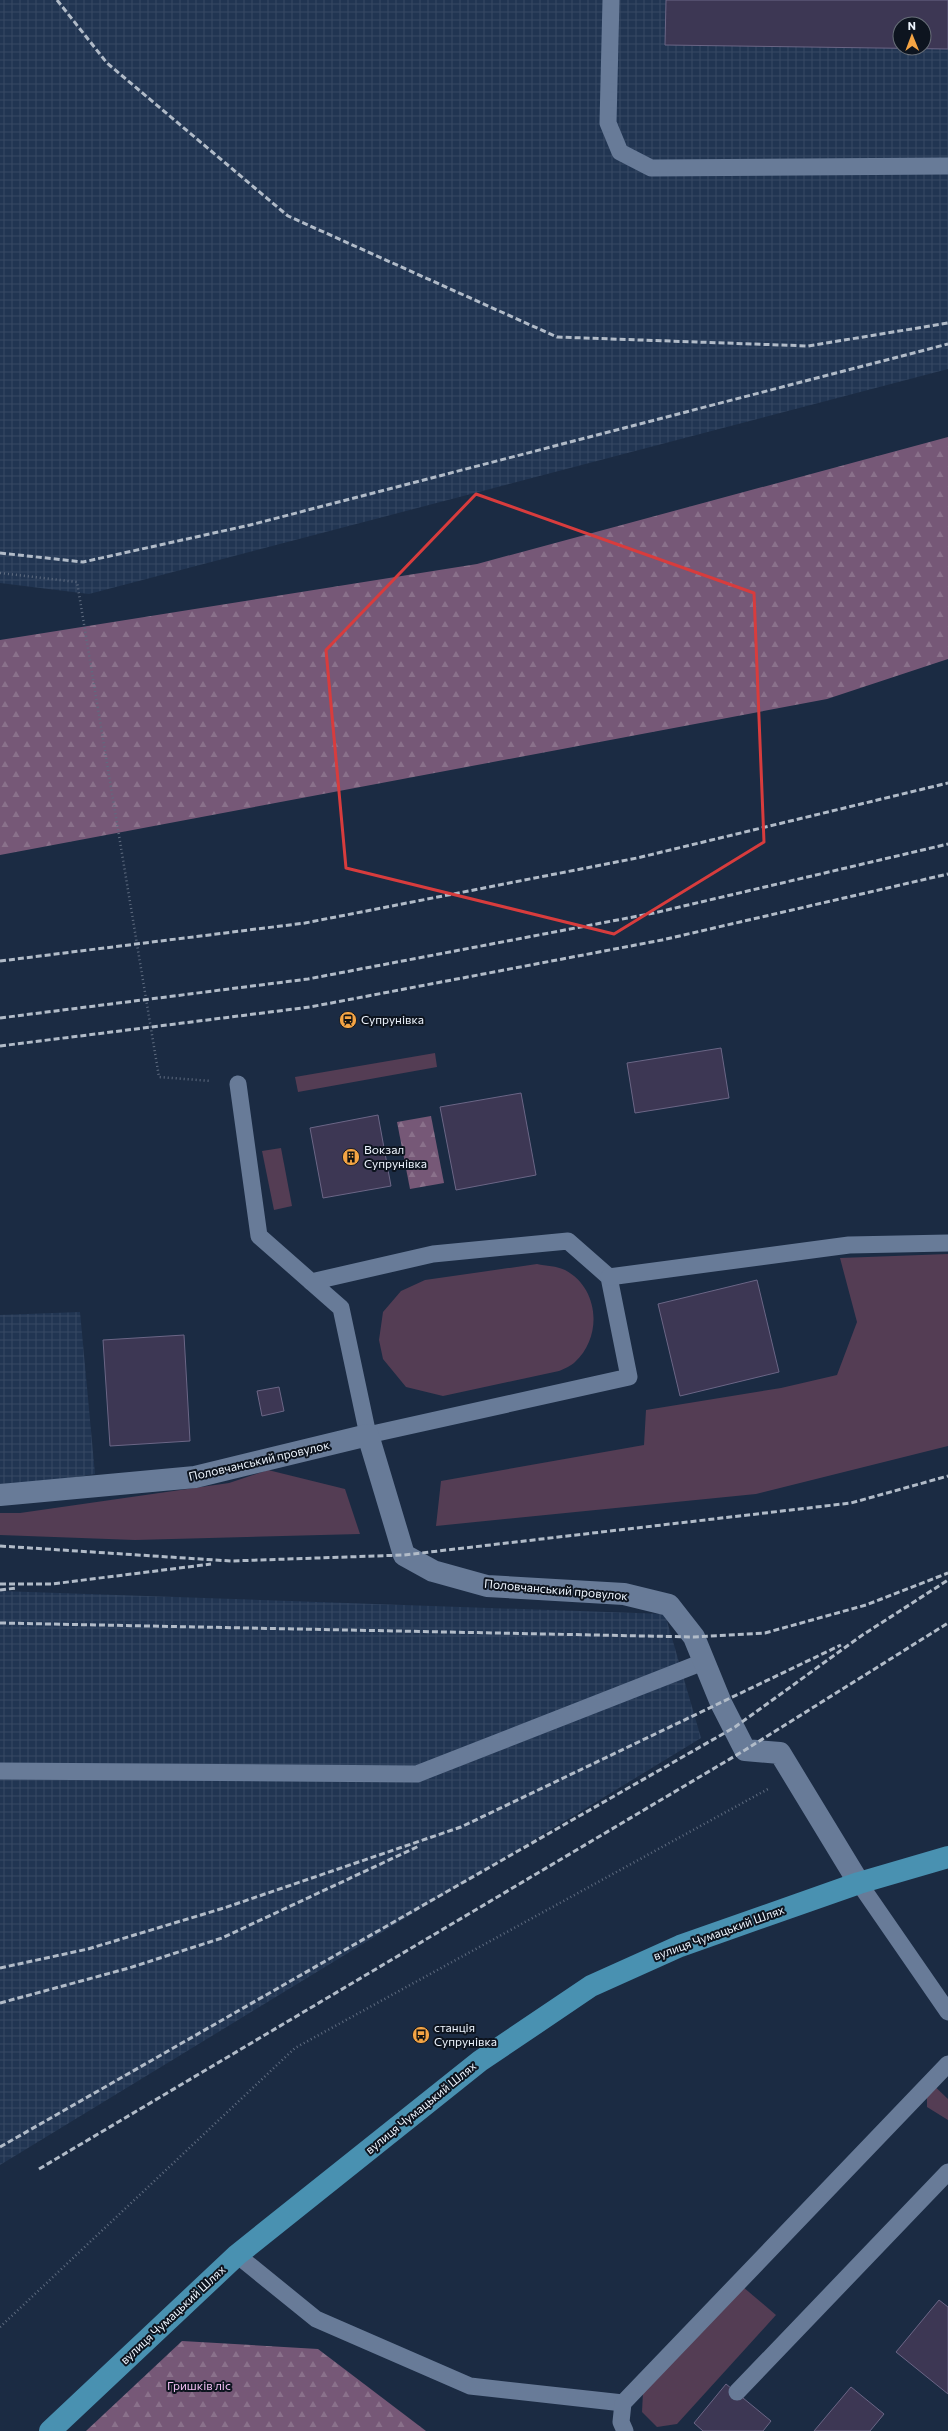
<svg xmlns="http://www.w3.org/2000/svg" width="948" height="2431" font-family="Commissioner,sans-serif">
  <defs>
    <pattern id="industrial-grid" width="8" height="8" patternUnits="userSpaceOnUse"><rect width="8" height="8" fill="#213552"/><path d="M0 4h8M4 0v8" fill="none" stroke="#374963"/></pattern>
    <pattern id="forest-firs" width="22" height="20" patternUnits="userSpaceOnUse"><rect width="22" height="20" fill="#765877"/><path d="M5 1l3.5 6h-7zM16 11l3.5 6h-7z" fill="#8a718b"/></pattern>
  </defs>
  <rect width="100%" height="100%" fill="#1b2b43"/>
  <g fill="url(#industrial-grid)" fill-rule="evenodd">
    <path d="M0,0h948v369l-859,225 -89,-11zM900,24h24v24h-24z"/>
    <polygon points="80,1312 95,1474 17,1487 0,1487 0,1315"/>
    <polygon points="0,1591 665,1614 701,1738 0,2165"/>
  </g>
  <g fill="#543d54">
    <polygon points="435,1053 437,1067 298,1092 295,1077"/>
    <polygon points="281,1148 292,1206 274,1210 262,1151"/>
    <polygon points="948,1254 948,1446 756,1494 436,1526 441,1481 644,1445 646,1410 781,1388 837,1375 857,1322 840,1258"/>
    <path d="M537,1264c9,2 20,2 28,6 34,18 38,66 10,92 -4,4 -11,7 -16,9l-116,25 -37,-9 -23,-28 -4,-19 4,-28 18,-21 24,-11z"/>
    <polygon points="268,1470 345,1489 360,1534 135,1540 0,1535 0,1513 20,1513 229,1483"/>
    <polygon points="927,2079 948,2099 948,2120 927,2107"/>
    <polygon points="743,2287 776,2315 677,2424 657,2427 642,2412 643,2392"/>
  </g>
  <g fill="url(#forest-firs)">
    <polygon points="948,437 948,659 827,699 0,855 0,640 477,564"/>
    <polygon points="431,1116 444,1183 410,1189 397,1122"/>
    <polygon points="182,2341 318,2349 426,2431 86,2431"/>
  </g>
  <g fill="#3d3754" stroke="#6b6686" fill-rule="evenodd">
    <path d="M666,0h282v49l-283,-4zM900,24h24v24h-24z"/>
    <polygon points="721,1048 729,1098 635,1113 627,1063"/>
    <polygon points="521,1093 536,1175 456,1190 440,1107"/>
    <polygon points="378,1115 391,1186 323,1198 310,1128"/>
    <polygon points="757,1280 779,1372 680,1396 658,1304"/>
    <polygon points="184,1335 190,1441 110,1446 103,1340"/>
    <polygon points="279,1387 284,1411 262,1416 257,1391"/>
    <polygon points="939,2300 948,2307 948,2394 896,2352"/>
    <polygon points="726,2384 771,2421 763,2431 703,2431 694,2423"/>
    <polygon points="851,2387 884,2414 870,2431 814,2431"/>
  </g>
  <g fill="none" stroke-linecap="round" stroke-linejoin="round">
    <g stroke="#5f6c80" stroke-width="2.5" stroke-dasharray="1 3" stroke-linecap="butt">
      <polyline points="0,573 77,582 159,1077 211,1081"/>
      <polyline points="0,2327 295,2048 768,1789"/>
    </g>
    <g stroke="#687b98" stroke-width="17">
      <polyline points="611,0 608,123 620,152 651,168 948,166"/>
      <polyline points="238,1084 259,1236 341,1308 368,1435 629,1377 609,1277 568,1241 433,1254 311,1282"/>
      <polyline points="609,1277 849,1245 948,1243"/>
      <polyline points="0,1771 417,1774 703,1662"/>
      <polyline points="859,1883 948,2012"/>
      <polyline points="237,2255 316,2319 470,2386 623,2403"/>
      <polyline points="737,2392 948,2172"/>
      <polyline points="625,2431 621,2422 623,2403 948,2064"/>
    </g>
    <polyline stroke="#687b98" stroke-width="22" points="0,1495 195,1477 368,1435 404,1555 433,1571 487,1586 624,1594 669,1605 694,1637 721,1703 745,1750 780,1753 859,1883"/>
    <polyline stroke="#4991b1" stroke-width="22" points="50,2431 237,2255 480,2061 591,1986 680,1946 859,1883 948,1857"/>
    <g stroke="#b1bbc8" stroke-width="3" stroke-dasharray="6 3" stroke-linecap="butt">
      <polyline points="57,0 107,63 288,216 557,337 808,346 948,323"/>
      <polyline points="0,553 83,562 250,525 948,344"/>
      <polyline points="0,961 305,923 637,858 948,783"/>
      <polyline points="0,1018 308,979 654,913 948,844"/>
      <polyline points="0,1046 310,1007 662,940 948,874"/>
      <polyline points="0,1546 231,1561 404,1555 851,1503 948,1476"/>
      <polyline points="0,1584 52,1584 211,1564"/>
      <polyline points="0,1590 16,1588"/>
      <polyline points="0,1623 694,1637 765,1633 866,1605 948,1573"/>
      <polyline points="0,1968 88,1949 224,1908 461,1827 841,1645"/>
      <polyline points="0,2003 129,1968 222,1938 419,1846"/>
      <polyline points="0,2147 735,1727 861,1636 948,1580"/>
      <polyline points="39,2169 745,1750 948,1623"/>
    </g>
  </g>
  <path fill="none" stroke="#d83c3d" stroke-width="3" stroke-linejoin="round" d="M476,494l278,99 10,249 -150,92 -268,-66 -20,-218z"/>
  <defs>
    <symbol id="station-disc" viewBox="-11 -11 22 22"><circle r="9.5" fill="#f4a444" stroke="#0d141f"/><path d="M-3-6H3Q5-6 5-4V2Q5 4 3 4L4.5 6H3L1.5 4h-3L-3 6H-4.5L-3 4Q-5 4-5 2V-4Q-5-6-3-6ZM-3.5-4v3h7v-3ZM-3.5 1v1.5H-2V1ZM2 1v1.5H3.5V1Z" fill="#111"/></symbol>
    <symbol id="building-disc" viewBox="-11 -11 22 22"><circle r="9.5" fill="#f4a444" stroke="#0d141f"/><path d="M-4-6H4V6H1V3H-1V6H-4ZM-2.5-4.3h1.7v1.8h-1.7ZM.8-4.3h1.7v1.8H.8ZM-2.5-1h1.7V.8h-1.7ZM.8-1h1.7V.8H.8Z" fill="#111"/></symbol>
    <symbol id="bus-disc" viewBox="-11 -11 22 22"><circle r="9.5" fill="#f4a444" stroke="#0d141f"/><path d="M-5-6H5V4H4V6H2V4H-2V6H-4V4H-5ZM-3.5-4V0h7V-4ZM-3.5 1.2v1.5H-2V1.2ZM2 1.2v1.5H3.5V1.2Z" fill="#111"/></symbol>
  </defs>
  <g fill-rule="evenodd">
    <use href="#station-disc" x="338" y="1010" width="20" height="20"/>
    <use href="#building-disc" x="341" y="1147" width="20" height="20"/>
    <use href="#bus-disc" x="411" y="2025" width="20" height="20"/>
  </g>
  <g text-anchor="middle" stroke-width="4" stroke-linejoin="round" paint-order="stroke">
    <g font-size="12" fill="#eef5fe" stroke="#0d141f" text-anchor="start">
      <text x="361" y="1024">Супрунівка</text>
      <text x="364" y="1154">Вокзал<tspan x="364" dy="14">Супрунівка</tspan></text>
      <text x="434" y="2032">станція<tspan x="434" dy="14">Супрунівка</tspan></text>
    </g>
    <g font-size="12" fill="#eef5fe" stroke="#0d141f">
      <text transform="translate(259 1461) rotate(-13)" y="4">Половчанський провулок</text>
      <text transform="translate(556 1590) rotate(5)" y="4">Половчанський провулок</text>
      <text transform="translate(719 1933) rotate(-20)" y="4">вулиця Чумацький Шлях</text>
      <text transform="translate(421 2108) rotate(-39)" y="4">вулиця Чумацький Шлях</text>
      <text transform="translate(173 2315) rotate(-43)" y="4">вулиця Чумацький Шлях</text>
    </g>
    <g font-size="12" fill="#f2bff3" stroke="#0d141f">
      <text x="199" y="2390">Гришків ліс</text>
    </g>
  </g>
  <g transform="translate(912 36) rotate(359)"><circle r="19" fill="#0d141f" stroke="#676e78"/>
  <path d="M0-3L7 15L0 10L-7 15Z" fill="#f4a444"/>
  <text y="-6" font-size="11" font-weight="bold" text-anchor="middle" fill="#eef5fe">N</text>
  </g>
</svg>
